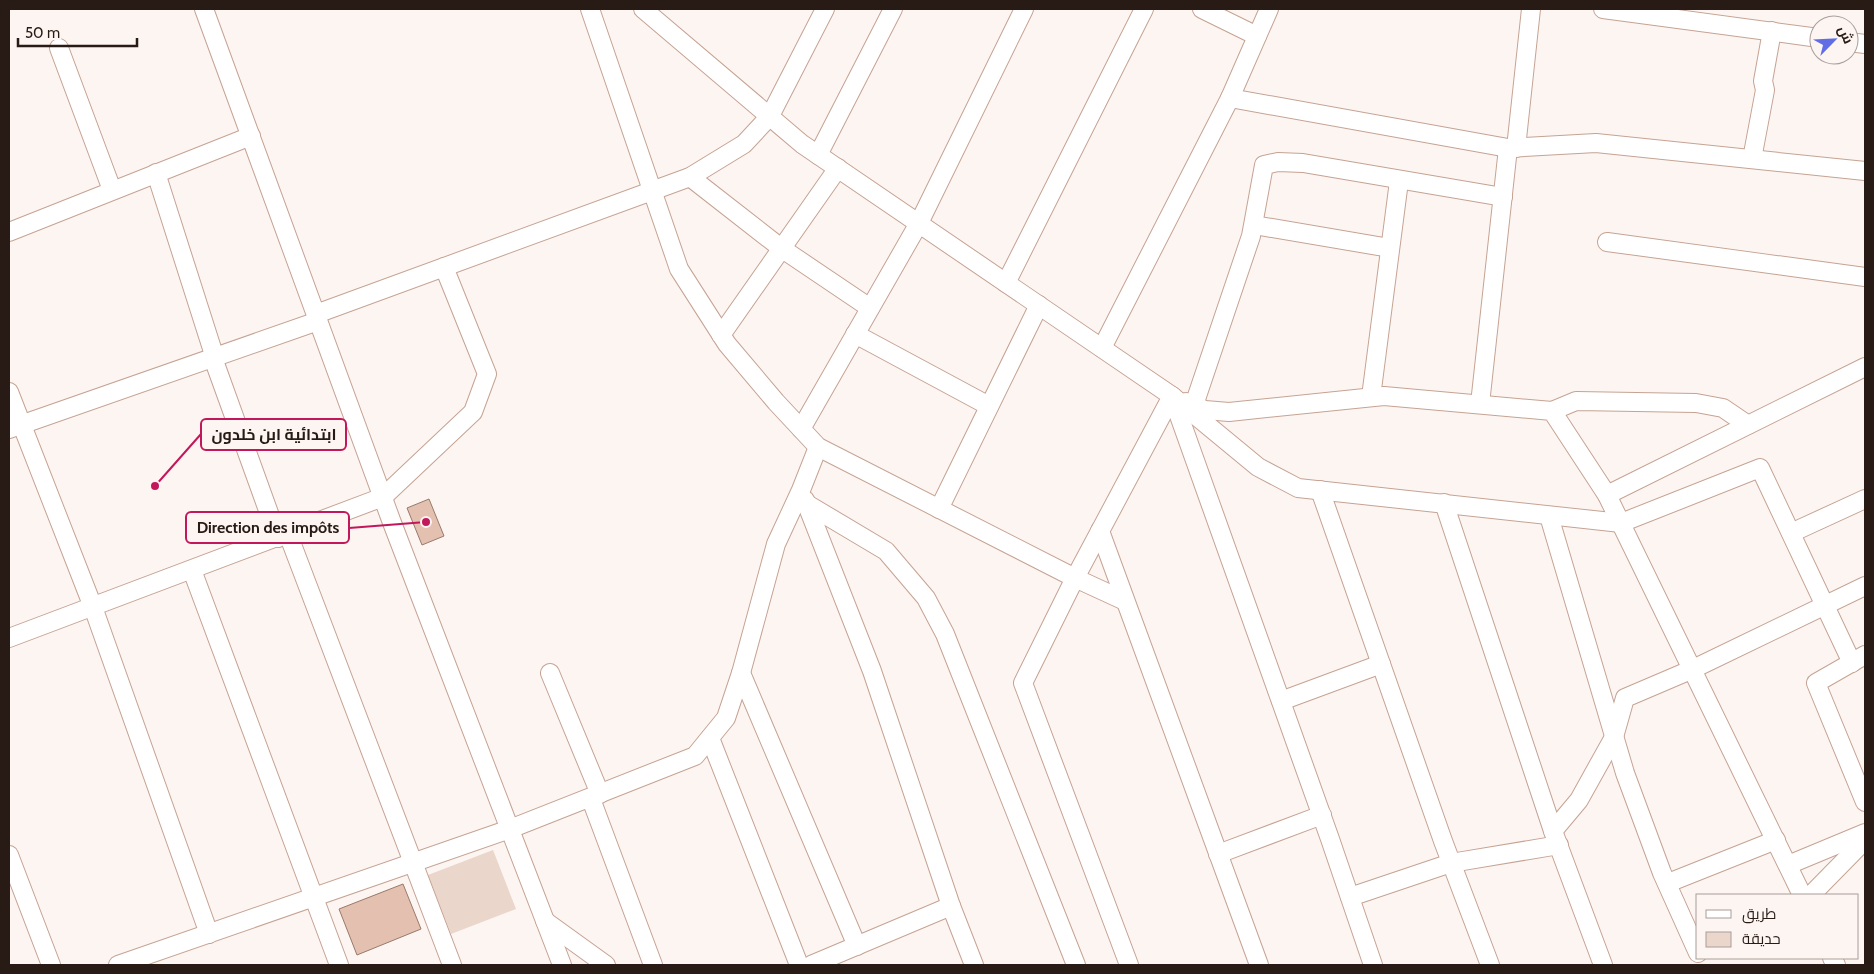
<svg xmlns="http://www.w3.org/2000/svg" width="1874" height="974" font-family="Cabin,Cairo,sans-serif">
  <rect width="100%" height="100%" fill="#fdf5f2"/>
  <polygon fill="#ebd6cb" points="493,850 516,909 451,934 428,875"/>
  <g fill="#e3c0af" stroke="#99796a">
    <polygon points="429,499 444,536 422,545 407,508"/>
    <polygon points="403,884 421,929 357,955 339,909"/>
  </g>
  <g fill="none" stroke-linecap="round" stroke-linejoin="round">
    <defs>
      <g id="street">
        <polyline points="204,9 391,520 562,965"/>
        <polyline points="590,9 679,269 727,344 776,402 818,447 1075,578 1125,601"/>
        <polyline points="643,9 802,144 1172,396 1258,467 1298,488 1621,523 1760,468 1852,663"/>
        <polyline points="1202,9 1257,36"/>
        <polyline points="1603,9 1819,38"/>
        <polyline points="1849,42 1865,44"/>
        <polyline points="59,48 112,190"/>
        <polyline points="1230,98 1508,148 1596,143 1865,171"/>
        <polyline points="1516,148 1531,9"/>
        <polyline points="818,155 893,9"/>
        <polyline points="1752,159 1765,90 1763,81 1772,31"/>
        <polyline points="156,173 215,358"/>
        <polyline points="690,177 781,248 870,308"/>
        <polyline points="1254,225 1390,248"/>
        <polyline points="9,232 251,136"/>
        <polyline points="1607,242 1865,277"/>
        <polyline points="1006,283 1144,9"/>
        <polyline points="316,314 690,177 744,144 770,116 825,9"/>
        <polyline points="855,334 989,406"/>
        <polyline points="721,335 838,168"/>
        <polyline points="1102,348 1230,98 1269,9"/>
        <polyline points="213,358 278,538"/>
        <polyline points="9,392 93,607 209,934"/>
        <polyline points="1172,396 1330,839 1373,965"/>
        <polyline points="1371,397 1399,181"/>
        <polyline points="1186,402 1205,410 1229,412 1384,396 1552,411 1607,495 1802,895"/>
        <polyline points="1480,404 1508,148"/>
        <polyline points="1194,405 1251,236 1264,165 1278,162 1303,163 1503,197"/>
        <polyline points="1552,411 1576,401 1696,403 1723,408 1748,425"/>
        <polyline points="9,429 318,321"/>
        <polyline points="801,429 919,223 1024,9"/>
        <polyline points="1320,490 1443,841 1490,965"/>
        <polyline points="1607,495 1865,367"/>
        <polyline points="805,500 872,671 951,906 974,965"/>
        <polyline points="1444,503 1553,831 1603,965"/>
        <polyline points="807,504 886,551 926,598 945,634 1076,965"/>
        <polyline points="939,509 1039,305"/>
        <polyline points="1549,516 1625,773 1662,873 1698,953"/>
        <polyline points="1100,531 1259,965"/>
        <polyline points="1791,533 1865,499"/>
        <polyline points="288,534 452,965"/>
        <polyline points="192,570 339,965"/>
        <polyline points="9,638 383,497 473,412 487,374 444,267"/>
        <polyline points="1865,655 1816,683 1865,802"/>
        <polyline points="550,673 600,794"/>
        <polyline points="741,673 857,946"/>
        <polyline points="1281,701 1381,664"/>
        <polyline points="710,738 799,965"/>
        <polyline points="591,799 653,965"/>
        <polyline points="1553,831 1579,800 1614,737 1625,698 1693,669 1865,586"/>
        <polyline points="1218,854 1322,815"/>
        <polyline points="9,855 51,965"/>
        <polyline points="1788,865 1865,833"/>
        <polyline points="1668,883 1776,840"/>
        <polyline points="1811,895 1865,840"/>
        <polyline points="1350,897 1451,863 1559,845"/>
        <polyline points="545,921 606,965"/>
        <polyline points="1832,958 1836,965"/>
        <polyline points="118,965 510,829 695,756 726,718 741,673 776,544 801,490 818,447"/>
        <polyline points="811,965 951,906"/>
        <polyline points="1129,965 1023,683 1075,578 1172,396"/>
      </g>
    </defs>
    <use href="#street" stroke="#c5a393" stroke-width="20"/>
    <use href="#street" stroke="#fff" stroke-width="18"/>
  </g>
  <path fill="none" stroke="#c2185b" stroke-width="2" d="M155 486L201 434M426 522L349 528"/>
  <g fill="#c2185b" stroke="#fdf5f2" stroke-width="2">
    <circle cx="155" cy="486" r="5"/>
    <circle cx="426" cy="522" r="5"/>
  </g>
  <g fill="#fdf5f2" stroke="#c2185b" stroke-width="2">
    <rect x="201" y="419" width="145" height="31" rx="5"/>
    <rect x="186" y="512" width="163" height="31" rx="5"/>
  </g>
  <g font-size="16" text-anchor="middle" font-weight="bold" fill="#281b15">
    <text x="274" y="440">ابتدائية ابن خلدون</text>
    <text x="268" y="533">Direction des impôts</text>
  </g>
  <rect width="1874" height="974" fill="none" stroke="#281b15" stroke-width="20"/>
  <rect x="1696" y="894" width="162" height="65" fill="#fdf5f2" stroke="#a89e9a"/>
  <rect x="1706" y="910" width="25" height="8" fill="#ffffff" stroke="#a89e9a"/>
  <text x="1742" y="919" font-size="15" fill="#281b15">طريق</text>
  <rect x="1706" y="932" width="25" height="15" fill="#ebd6cb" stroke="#a89e9a"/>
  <text x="1742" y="944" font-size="15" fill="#281b15">حديقة</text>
  <g transform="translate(1834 40) rotate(66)"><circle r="24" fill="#fdf5f2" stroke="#a89e9a"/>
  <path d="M0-4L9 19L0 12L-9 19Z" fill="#606de5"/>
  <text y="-8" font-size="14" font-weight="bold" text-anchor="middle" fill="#281b15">ش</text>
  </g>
  <path d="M18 38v8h119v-8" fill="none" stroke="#281b15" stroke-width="2.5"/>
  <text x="25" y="38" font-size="15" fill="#281b15" stroke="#fdf5f2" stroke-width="4" paint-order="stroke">50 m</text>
</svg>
